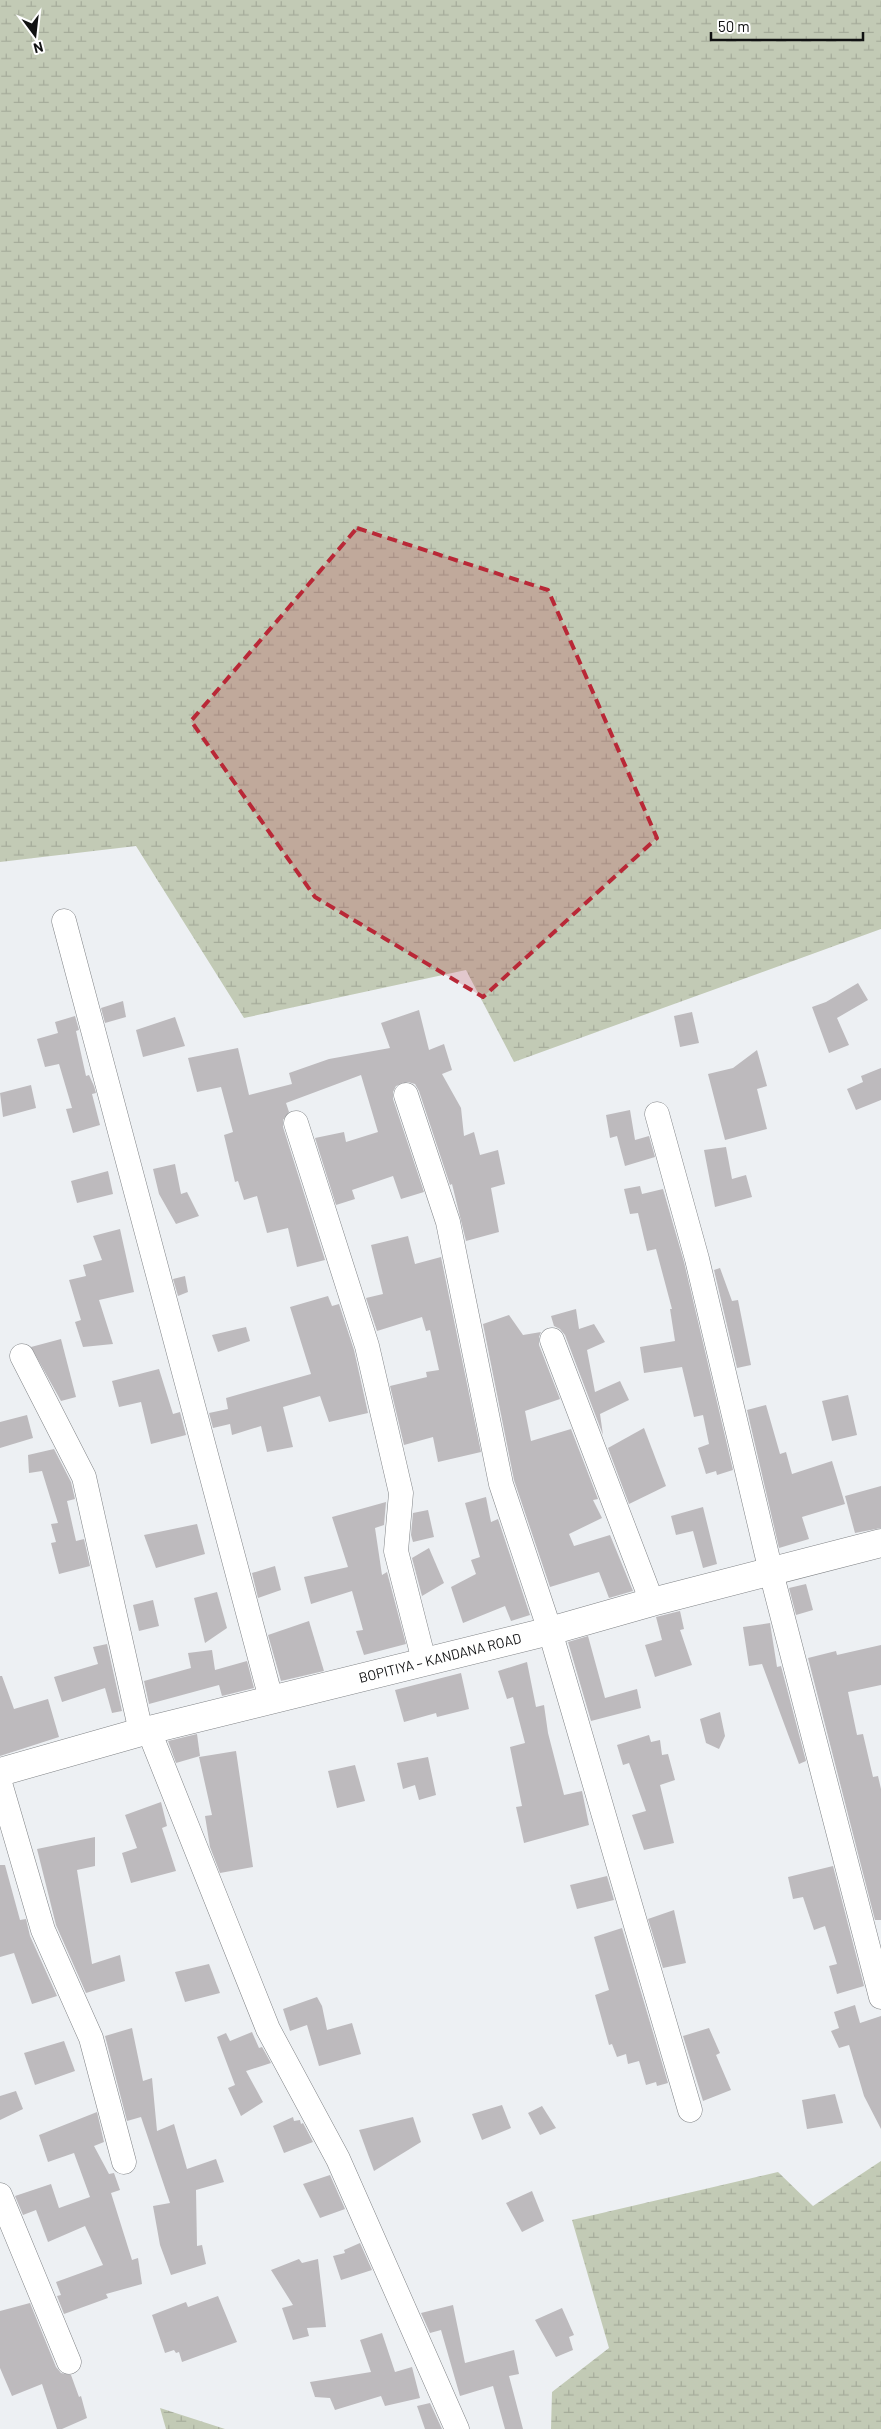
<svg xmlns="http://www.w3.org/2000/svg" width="881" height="2429" font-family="Barlow,sans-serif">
  <defs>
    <pattern id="wetland-marsh" width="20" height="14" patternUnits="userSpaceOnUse" patternTransform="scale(1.25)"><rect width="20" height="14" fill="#c2cab5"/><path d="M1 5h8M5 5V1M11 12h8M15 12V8" fill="none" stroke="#a6ac9b"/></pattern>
  </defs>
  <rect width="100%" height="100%" fill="#edf0f3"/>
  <g fill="url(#wetland-marsh)">
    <polygon points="0,0 881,0 881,929 514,1062 466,970 244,1018 136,846 0,862"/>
    <polygon points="881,2161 881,2429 551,2429 552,2392 609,2348 572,2220 778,2172 813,2206"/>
    <polygon points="160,2408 225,2429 166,2429"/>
  </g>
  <g fill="#bdbabd">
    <polygon points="858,983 868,1000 837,1018 849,1045 829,1053 812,1007 826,1002"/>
    <polygon points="123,1001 126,1017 105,1023 101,1008"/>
    <polygon points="419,1010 429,1050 444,1044 452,1070 442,1074 461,1108 464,1136 474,1132 480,1155 498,1150 505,1184 491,1188 499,1232 466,1241 452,1184 450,1185 419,1091 415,1084 408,1082 396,1086 393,1092 393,1099 424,1192 401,1199 393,1176 352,1190 355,1199 336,1205 315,1138 344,1132 346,1142 378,1132 361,1075 286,1103 289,1112 283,1120 283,1127 325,1260 297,1267 288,1228 267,1233 257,1196 244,1200 238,1181 235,1182 224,1135 233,1132 221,1087 197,1092 188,1058 238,1048 249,1095 292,1084 289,1073 329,1059 390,1048 381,1023"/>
    <polygon points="692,1012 699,1043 680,1047 674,1016"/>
    <polygon points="75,1016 79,1030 76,1031 86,1076 89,1075 94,1086 96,1093 92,1094 100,1125 73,1133 66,1109 72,1108 59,1064 45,1067 37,1039 58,1033 55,1022"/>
    <polygon points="175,1017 185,1046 143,1057 136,1030"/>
    <polygon points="757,1050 767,1086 757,1089 767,1129 725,1140 708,1074 733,1068"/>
    <polygon points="881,1068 881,1100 856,1110 847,1089 863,1082 861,1076"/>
    <polygon points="31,1085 36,1108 3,1117 0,1093"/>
    <polygon points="630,1110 635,1140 649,1136 655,1157 625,1166 617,1136 610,1138 606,1115"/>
    <polygon points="726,1147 732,1179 746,1175 752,1197 715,1207 704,1150"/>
    <polygon points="175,1164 181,1194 187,1192 199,1216 176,1224 159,1194 153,1169"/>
    <polygon points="108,1171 113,1194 77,1203 71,1181"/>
    <polygon points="640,1186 642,1194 663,1189 684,1262 733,1470 717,1475 716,1471 706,1474 698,1448 709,1444 703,1415 694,1417 682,1367 644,1373 640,1347 675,1341 670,1309 672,1309 656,1249 647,1251 638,1213 630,1214 624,1189"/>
    <polygon points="120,1229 134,1292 99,1300 113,1344 83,1347 75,1322 81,1320 69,1280 86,1276 83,1265 102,1260 93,1236"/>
    <polygon points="408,1236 415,1264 441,1257 481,1452 438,1462 433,1437 404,1445 390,1386 427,1377 426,1372 439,1370 430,1330 426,1331 422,1317 377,1331 366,1298 383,1294 371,1245"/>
    <polygon points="720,1268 732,1301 738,1300 751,1365 737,1368 714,1270"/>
    <polygon points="185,1276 188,1292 178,1296 173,1279"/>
    <polygon points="328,1296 332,1306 339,1304 354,1350 368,1413 329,1422 320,1396 283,1407 293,1447 267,1452 261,1426 232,1435 230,1424 213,1428 209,1413 228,1409 226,1398 311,1374 290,1307"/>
    <polygon points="576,1309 579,1329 594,1324 605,1342 587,1350 595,1392 620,1381 629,1400 600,1414 603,1435 565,1335 560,1329 554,1326 551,1316"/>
    <polygon points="509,1315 523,1335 541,1332 539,1337 539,1345 560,1399 525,1411 531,1441 571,1429 598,1499 593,1500 602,1518 569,1534 574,1546 610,1535 633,1591 609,1598 599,1572 550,1587 514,1480 483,1324"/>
    <polygon points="246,1327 250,1341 218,1352 212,1335"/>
    <polygon points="61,1339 76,1397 61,1401 31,1347"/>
    <polygon points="159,1369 173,1414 180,1412 186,1435 151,1444 141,1402 119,1407 112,1381"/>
    <polygon points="848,1395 857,1435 832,1441 822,1401"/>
    <polygon points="766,1405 780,1454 786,1452 792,1474 832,1461 845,1504 802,1517 809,1539 779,1548 747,1410"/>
    <polygon points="27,1415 33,1438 0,1448 0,1422"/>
    <polygon points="644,1428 666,1486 629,1504 608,1448"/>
    <polygon points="54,1449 71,1482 75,1499 67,1501 76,1541 84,1539 90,1566 59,1574 51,1543 56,1542 51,1524 58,1523 42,1471 29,1473 28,1455"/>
    <polygon points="881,1486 881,1528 855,1533 845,1496"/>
    <polygon points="486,1497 491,1522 498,1519 530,1615 511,1621 505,1606 463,1623 451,1587 476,1574 471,1560 480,1557 465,1503"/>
    <polygon points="386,1502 384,1525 375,1528 382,1575 387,1572 406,1644 364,1655 356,1631 363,1630 352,1591 311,1604 304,1577 348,1567 332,1517"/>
    <polygon points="703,1507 717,1564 703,1568 693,1531 676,1535 671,1516"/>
    <polygon points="428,1510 434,1537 413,1542 411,1535 413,1513"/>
    <polygon points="197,1524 205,1554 156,1568 144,1535"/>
    <polygon points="429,1548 444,1583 422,1596 412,1558"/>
    <polygon points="275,1566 281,1590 258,1598 252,1573"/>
    <polygon points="806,1584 813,1610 796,1615 789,1588"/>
    <polygon points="217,1592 227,1628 205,1643 194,1598"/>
    <polygon points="153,1600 159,1626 139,1631 133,1605"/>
    <polygon points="680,1611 684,1629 680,1630 692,1665 655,1677 645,1645 662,1640 656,1617"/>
    <polygon points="309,1621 324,1671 281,1681 268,1635"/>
    <polygon points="770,1623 777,1667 781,1666 806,1761 799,1764 762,1664 749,1666 743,1627"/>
    <polygon points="588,1636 605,1698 637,1689 641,1708 591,1721 568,1642"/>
    <polygon points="107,1644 122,1711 112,1713 105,1688 62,1702 54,1677 98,1664 93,1647"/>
    <polygon points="881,1645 881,1685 848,1692 857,1735 863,1734 873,1777 878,1776 881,1789 881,1920 875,1920 808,1658 836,1651 837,1655"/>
    <polygon points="212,1650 215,1670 247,1661 254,1688 222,1696 219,1685 149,1704 144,1681 191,1668 188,1653"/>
    <polygon points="527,1662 536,1707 544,1705 548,1733 564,1795 582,1791 589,1825 524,1843 516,1807 522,1806 510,1747 525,1743 513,1697 507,1699 498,1671"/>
    <polygon points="461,1673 469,1709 437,1717 436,1713 404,1722 395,1690"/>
    <polygon points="0,1676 2,1676 14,1709 48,1699 59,1737 0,1756"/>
    <polygon points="720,1712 725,1736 719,1749 706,1743 700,1719"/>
    <polygon points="197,1734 200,1756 176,1763 168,1741"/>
    <polygon points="649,1735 651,1742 660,1740 662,1755 668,1754 675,1780 660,1785 674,1843 644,1850 632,1815 646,1811 629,1763 623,1765 617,1745"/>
    <polygon points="236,1751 253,1867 220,1873 210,1847 205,1816 212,1815 199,1757"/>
    <polygon points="428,1757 436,1795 419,1800 415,1785 403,1789 397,1763"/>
    <polygon points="355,1765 365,1801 337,1808 328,1771"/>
    <polygon points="161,1802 167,1826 162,1828 176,1871 131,1883 122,1853 137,1848 125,1815"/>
    <polygon points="95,1837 95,1866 77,1870 92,1964 120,1955 125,1981 86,1993 56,1925 37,1849"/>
    <polygon points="0,1865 5,1865 20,1920 26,1919 30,1936 57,1996 32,2004 14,1953 0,1957"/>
    <polygon points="833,1866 864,1986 837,1994 829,1966 837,1964 825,1926 814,1930 803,1897 793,1899 788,1877"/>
    <polygon points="607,1876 614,1900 577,1909 570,1885"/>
    <polygon points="674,1910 686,1963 663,1968 648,1919"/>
    <polygon points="622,1928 668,2083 657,2086 656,2082 646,2085 639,2061 628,2064 626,2054 617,2057 612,2044 609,2045 595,1995 609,1990 594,1937"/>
    <polygon points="209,1964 220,1993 185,2002 175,1972"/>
    <polygon points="317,1997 322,2006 327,2030 352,2023 361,2054 319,2066 307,2025 290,2031 283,2009"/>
    <polygon points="855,2005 860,2023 881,2016 881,2129 864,2096 849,2045 839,2048 831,2031 839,2028 834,2012"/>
    <polygon points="132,2028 143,2081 152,2078 157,2131 174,2124 187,2169 216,2159 224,2182 196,2190 197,2246 202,2245 206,2264 171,2275 160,2245 153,2206 170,2203 141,2117 127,2121 105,2036"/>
    <polygon points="709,2028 720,2053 716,2055 731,2090 703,2101 683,2036"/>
    <polygon points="252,2032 259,2048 262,2047 271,2063 246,2071 263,2102 241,2116 228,2088 235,2085 217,2037 226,2033 230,2041"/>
    <polygon points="64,2041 75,2071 35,2085 24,2053"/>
    <polygon points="16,2091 23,2109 0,2120 0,2096"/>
    <polygon points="835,2094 843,2123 807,2129 802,2100"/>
    <polygon points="502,2105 511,2128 482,2140 472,2114"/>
    <polygon points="542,2106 556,2128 540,2135 528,2113"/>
    <polygon points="97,2112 104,2142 94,2146 109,2174 114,2173 120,2190 111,2193 132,2260 138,2258 142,2284 106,2294 108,2298 64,2314 57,2296 61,2295 56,2282 103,2265 85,2226 48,2242 36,2210 23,2215 15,2196 51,2184 59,2208 90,2197 74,2153 48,2162 39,2135"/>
    <polygon points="293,2117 294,2121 300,2120 301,2124 303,2123 313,2142 284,2153 273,2126"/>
    <polygon points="413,2117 421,2142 374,2171 359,2130"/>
    <polygon points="330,2175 345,2209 320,2218 303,2184"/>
    <polygon points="532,2191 544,2221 522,2232 506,2203"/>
    <polygon points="360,2243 372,2270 341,2280 333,2256 345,2253 344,2250"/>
    <polygon points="299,2259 302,2263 318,2259 326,2327 307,2328 309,2336 293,2340 282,2308 293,2305 271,2270"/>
    <polygon points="218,2296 237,2342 182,2362 179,2352 176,2353 174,2350 165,2353 152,2315 186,2302 188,2307"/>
    <polygon points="30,2303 56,2367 61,2373 71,2375 79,2397 81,2396 87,2418 62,2429 57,2429 42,2384 12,2396 0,2368 0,2311"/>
    <polygon points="453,2305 465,2363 514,2350 519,2374 509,2376 523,2429 505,2429 493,2386 460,2396 441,2330 430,2333 421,2313"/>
    <polygon points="562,2308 574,2335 569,2337 573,2350 556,2357 535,2320"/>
    <polygon points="382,2333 395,2372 412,2367 420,2398 385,2406 381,2396 335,2410 330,2398 315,2397 310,2382 371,2372 360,2340"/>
    <polygon points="430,2403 442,2429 425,2429 417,2406"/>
  </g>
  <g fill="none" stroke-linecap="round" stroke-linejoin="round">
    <defs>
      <g id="minor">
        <polyline points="64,921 271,1699"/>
        <polyline points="406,1095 448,1222 501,1484 550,1631 690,2110"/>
        <polyline points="657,1114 697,1259 771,1572 881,1997"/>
        <polyline points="296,1123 367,1346 401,1493 396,1551 424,1661"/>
        <polyline points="552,1340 652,1602"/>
        <polyline points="22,1356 84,1477 141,1732"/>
        <polyline points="149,1731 268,2029 338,2159 457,2429"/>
        <polyline points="0,1783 43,1930 91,2038 124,2162"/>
        <polyline points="0,2195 69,2362"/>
      </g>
      <polyline id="tertiary" points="0,1772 141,1732 550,1631 652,1602 881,1543"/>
    </defs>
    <use href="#minor" stroke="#808386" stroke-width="25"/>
    <use href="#tertiary" stroke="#808386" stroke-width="29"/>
    <use href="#minor" stroke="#fff" stroke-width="24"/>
    <use href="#tertiary" stroke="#fff" stroke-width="28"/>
  </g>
  <path fill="#b92837" fill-opacity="0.2" stroke="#b92837" stroke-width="4" stroke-dasharray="10 6" stroke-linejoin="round" d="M357,528l191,62 109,248 -174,159 -168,-100 -124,-176z"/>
  <g text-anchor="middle" stroke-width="4" stroke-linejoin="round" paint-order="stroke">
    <g font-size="14" fill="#101112" stroke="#fff">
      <text transform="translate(440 1658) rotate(-14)" y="5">BOPITIYA – KANDANA ROAD</text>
    </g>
  </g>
  <g transform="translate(35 35) rotate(165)" stroke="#ffffff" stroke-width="4" paint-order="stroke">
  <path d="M0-4L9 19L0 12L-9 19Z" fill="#101112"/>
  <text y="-8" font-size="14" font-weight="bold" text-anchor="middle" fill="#101112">N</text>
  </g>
  <path d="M711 32v8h152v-8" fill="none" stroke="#101112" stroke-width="2.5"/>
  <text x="718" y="32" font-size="15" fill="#101112" stroke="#ffffff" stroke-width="4" paint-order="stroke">50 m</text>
</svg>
